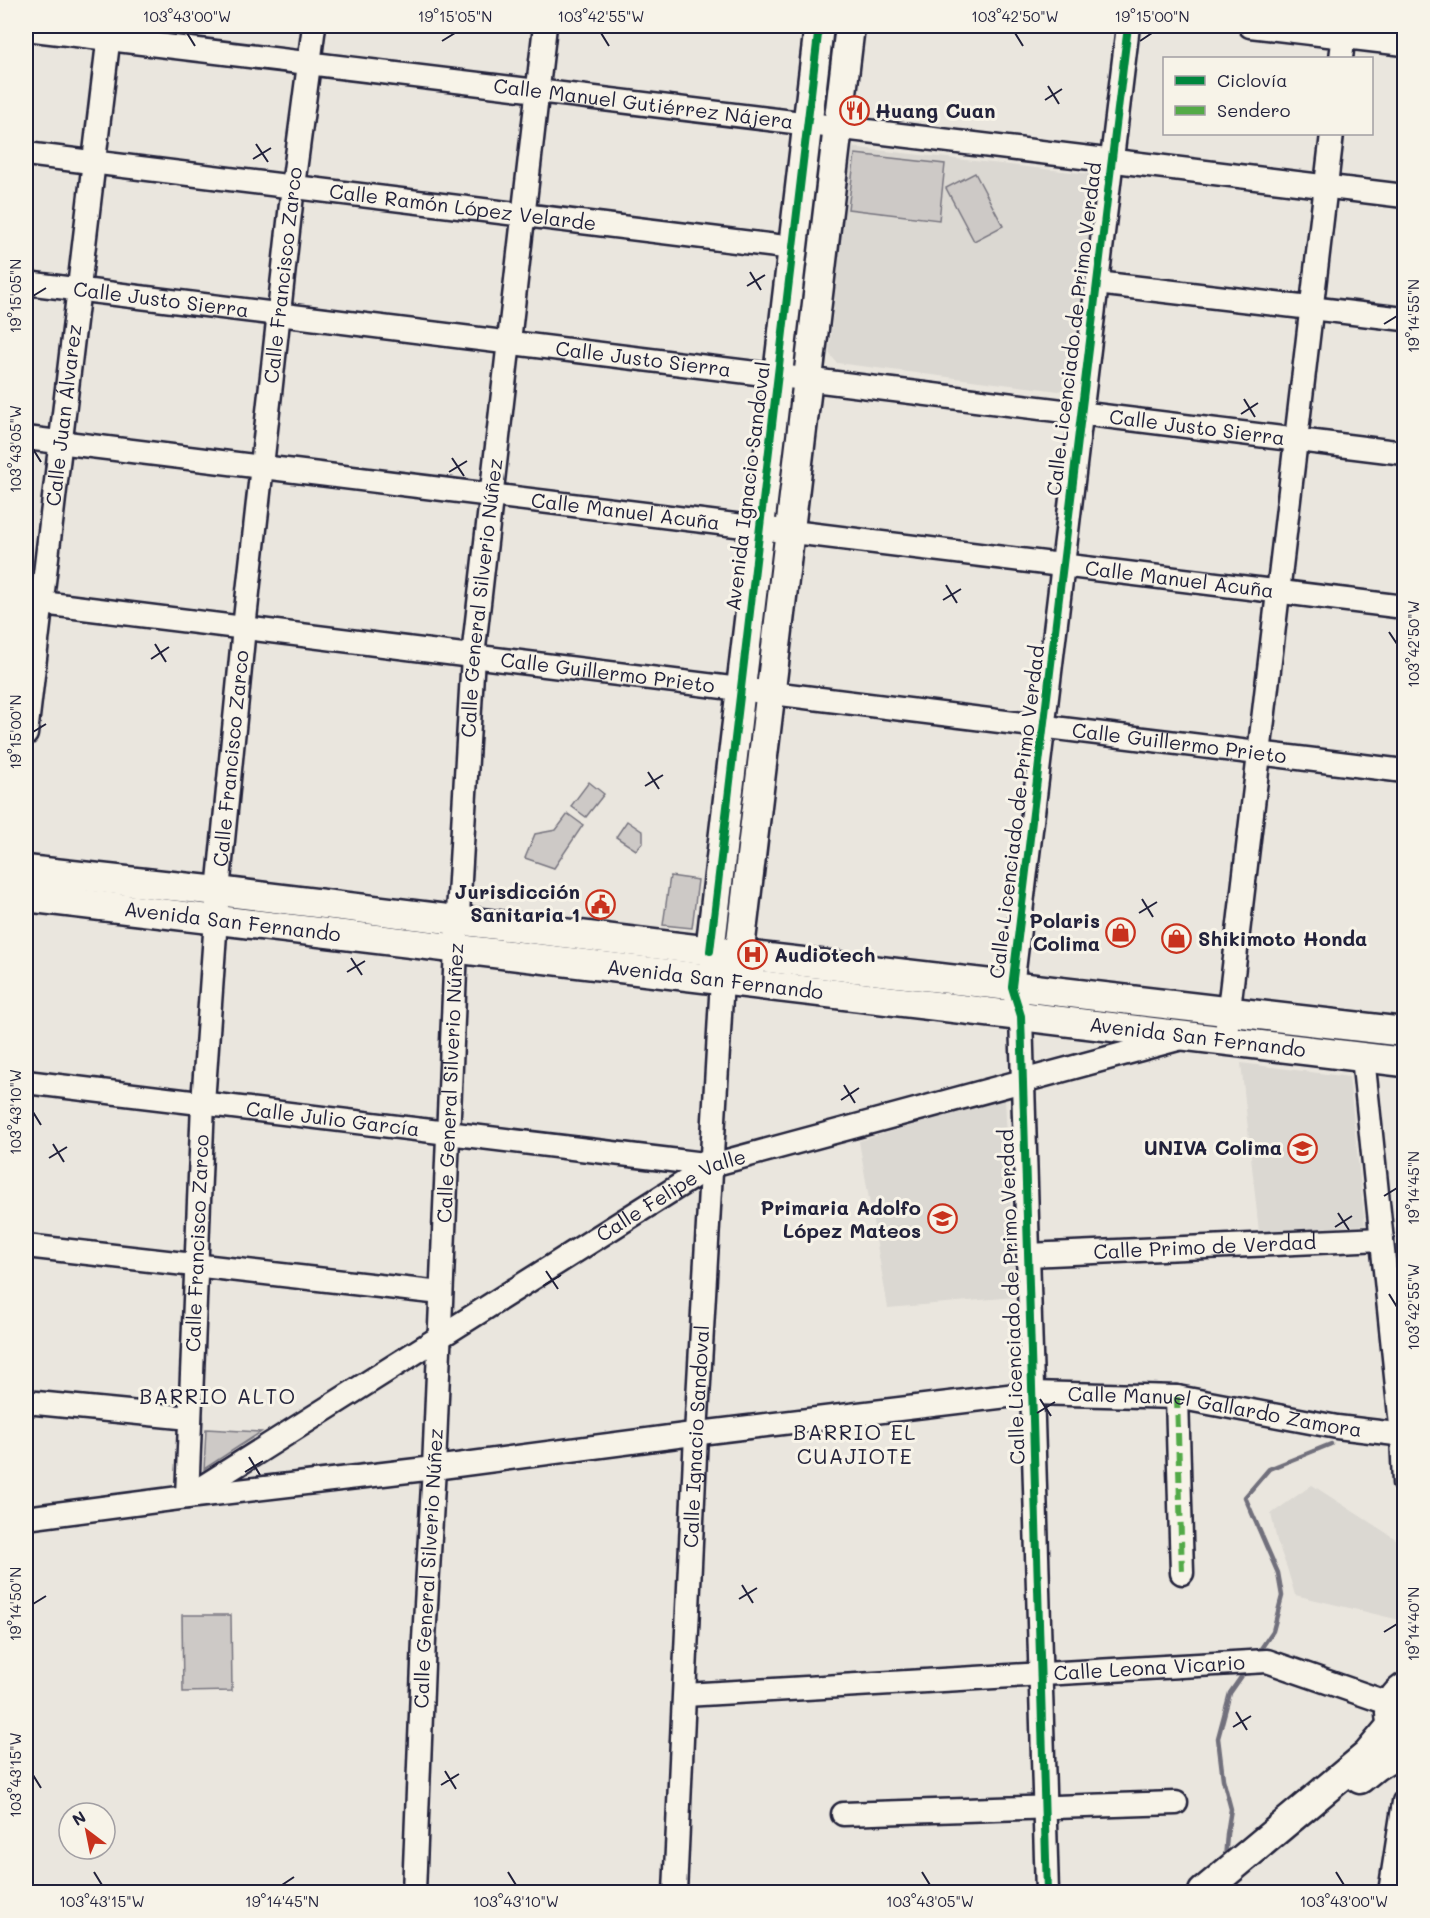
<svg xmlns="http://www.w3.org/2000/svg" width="1430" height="1918" font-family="Mali,sans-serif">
  <rect width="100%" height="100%" fill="#eae6de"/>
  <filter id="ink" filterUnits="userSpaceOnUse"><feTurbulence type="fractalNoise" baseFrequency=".0167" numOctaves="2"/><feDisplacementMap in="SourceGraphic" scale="12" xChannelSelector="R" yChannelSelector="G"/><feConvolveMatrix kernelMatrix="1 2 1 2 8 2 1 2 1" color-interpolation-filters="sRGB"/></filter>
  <g filter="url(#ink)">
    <g fill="#dbd8d2">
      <polygon points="850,147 1089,174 1097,186 1068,386 1059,391 837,363 829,353"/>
      <polygon points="1241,1063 1349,1077 1365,1225 1259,1232"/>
      <polygon points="1005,1098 1015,1297 888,1308 859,1141"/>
      <polygon points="1312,1485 1402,1543 1404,1621 1295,1595 1287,1568 1277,1541 1271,1514"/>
    </g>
    <g fill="#cdc9c6" stroke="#787680" stroke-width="1.5">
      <polygon points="855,154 945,164 939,220 848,209"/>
      <polygon points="975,173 1003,226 974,241 946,188"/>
      <polygon points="589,782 604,794 586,817 571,806"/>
      <polygon points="568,814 583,825 554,868 525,858 535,834 556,830"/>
      <polygon points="627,821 643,832 643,842 636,850 616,837"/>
      <polygon points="670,876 698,880 692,928 663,925"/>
      <polygon points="206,1429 260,1432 261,1432 204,1469"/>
      <polygon points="182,1615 231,1615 232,1691 183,1692"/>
    </g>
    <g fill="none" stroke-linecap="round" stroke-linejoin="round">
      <g stroke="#716f7b" stroke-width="4.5">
        <polyline points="1258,1653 1273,1631 1282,1596 1278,1573 1245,1497 1269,1469 1331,1444"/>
        <polyline points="1225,1860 1227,1834 1231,1809 1223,1779 1218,1738 1230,1693 1246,1670"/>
      </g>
      <defs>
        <g id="minor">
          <polyline points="1250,26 1404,44"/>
          <path id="s1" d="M26,29l1378,167"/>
          <polyline points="1341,58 1345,26"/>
          <path id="s2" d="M26,154l767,94"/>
          <path id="s3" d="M26,283l1378,170"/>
          <polyline points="1097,283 1404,319"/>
          <path id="s4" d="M26,438l1378,169"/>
          <path id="s5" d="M26,601l1378,170"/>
          <path id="s6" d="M26,734l84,-708"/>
          <polyline points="1227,1026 1332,134"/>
          <polyline points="1363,1057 1402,1435 1404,1483"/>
          <path id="s7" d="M26,1082l686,83"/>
          <polyline points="26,1246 441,1293"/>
          <path id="s8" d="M1028,1255l354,-16"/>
          <polyline points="1177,1397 1182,1573"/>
          <polyline points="26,1402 190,1418"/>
          <path id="s9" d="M193,1493l519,-328 470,-127"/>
          <path id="s10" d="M187,1497l16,-394 15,-212 26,-263 49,-442 21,-160"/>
          <path id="s11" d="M26,1518l161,-21 247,-29 274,-36 324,-39 145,4 160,30 67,8"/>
          <path id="s12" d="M685,1695l582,-34 124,43"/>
          <polyline points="843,1814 1176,1803"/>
          <path id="s13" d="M414,1892l10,-253 10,-171 22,-520 17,-292 72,-630"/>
          <path id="s14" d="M675,1892l21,-458 26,-454"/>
          <polyline points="1047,1892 1021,1016 1012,987 1128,26"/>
          <polyline points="1390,1892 1404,1802"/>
        </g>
        <g id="major">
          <polyline points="26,870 218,891 752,956 1404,1032"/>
          <path id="s15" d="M26,897l1378,165"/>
          <polyline points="717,967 710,951 819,26"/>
          <polyline points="737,974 850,26"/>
          <path d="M1403,1739c-17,-15 -18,-38 1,-51"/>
          <polyline points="1360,1779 1376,1766 1404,1749"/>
          <polyline points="1203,1892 1367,1755 1392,1725"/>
        </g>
      </defs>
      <use href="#minor" stroke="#22223b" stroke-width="27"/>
      <use href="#major" stroke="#22223b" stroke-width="33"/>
      <use href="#minor" stroke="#f7f3e8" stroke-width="22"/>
      <use href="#major" stroke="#f7f3e8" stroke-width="28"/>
      <polyline stroke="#53aa46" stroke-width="6" stroke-dasharray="12 6" stroke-linecap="butt" points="1177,1397 1182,1573"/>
      <defs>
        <g id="cycleway">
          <polyline points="710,951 819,26"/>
          <polyline points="1047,1892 1021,1016 1012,987 1128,26"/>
        </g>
      </defs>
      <use href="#cycleway" stroke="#f7f3e8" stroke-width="11"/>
      <use href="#cycleway" stroke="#00873e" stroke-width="8"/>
    </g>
  </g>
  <path fill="none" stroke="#22223b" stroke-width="2" d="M187,33l8,13M601,33l8,13M1015,33l8,13M442,41l13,-8M1140,41l12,-8M1048,86l11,18M1045,100l17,-11M256,144l12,18M253,159l18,-11M750,272l11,18M747,286l18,-11M33,296l13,-8M1384,324l13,-8M1244,399l11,18M1241,414l17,-11M33,449l8,13M452,458l12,18M449,472l18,-11M946,585l11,18M943,600l18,-11M1389,632l8,12M155,644l11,18M151,659l18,-12M33,732l13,-8M648,772l11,17M645,786l18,-11M1142,899l11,18M1139,913l18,-11M351,958l11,17M347,972l18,-11M844,1085l11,18M841,1100l18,-12M33,1112l8,13M53,1144l11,18M49,1158l18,-11M1384,1196l13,-8M1338,1213l11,17M1335,1227l17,-11M546,1271l12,18M543,1286l18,-11M1389,1294l8,13M1040,1399l11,17M1037,1413l18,-11M249,1457l11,18M245,1472l18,-11M742,1585l11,18M739,1599l18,-11M33,1604l13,-8M1384,1632l13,-8M1236,1712l11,18M1233,1727l18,-11M445,1771l11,18M33,1775l8,13M441,1785l18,-11M94,1872l8,13M508,1872l8,13M922,1872l8,13M1336,1872l8,13M282,1885l12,-8"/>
  <defs>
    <symbol id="restaurant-ring" viewBox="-11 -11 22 22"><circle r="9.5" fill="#f7f3e8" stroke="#c8321e" stroke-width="1.5"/><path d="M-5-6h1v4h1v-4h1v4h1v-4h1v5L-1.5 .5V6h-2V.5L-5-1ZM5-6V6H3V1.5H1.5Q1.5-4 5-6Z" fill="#c8321e"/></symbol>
    <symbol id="civic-ring" viewBox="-11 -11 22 22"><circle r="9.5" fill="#f7f3e8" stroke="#c8321e" stroke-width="1.5"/><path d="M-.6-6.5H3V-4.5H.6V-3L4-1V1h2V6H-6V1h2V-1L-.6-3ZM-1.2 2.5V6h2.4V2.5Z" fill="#c8321e"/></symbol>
    <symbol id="shop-ring" viewBox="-11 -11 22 22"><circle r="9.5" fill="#f7f3e8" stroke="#c8321e" stroke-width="1.5"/><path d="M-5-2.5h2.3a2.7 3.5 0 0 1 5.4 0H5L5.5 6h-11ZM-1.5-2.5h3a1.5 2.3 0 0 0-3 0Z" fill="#c8321e"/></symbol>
    <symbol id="hospital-ring" viewBox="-11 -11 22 22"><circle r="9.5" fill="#f7f3e8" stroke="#c8321e" stroke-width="1.5"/><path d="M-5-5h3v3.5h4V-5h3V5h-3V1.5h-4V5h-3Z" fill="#c8321e"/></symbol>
    <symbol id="university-ring" viewBox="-11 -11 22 22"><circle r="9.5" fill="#f7f3e8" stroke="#c8321e" stroke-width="1.5"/><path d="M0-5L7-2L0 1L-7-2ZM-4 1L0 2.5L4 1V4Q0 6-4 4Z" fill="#c8321e"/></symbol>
    <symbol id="school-ring" viewBox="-11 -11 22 22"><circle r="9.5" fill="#f7f3e8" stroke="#c8321e" stroke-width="1.5"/><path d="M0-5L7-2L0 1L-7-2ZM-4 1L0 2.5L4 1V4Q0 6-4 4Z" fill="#c8321e"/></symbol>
  </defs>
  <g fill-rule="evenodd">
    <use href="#restaurant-ring" x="838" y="94" width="33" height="33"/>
    <use href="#civic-ring" x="584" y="888" width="33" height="33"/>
    <use href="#shop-ring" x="1104" y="916" width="33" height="33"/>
    <use href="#shop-ring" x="1160" y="922" width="33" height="33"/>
    <use href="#hospital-ring" x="736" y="938" width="33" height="33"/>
    <use href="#university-ring" x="1286" y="1132" width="33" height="33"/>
    <use href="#school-ring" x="926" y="1202" width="33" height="33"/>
  </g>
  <g text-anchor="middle" stroke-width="6" stroke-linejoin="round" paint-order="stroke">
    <g font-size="20" fill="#22223b" stroke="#f7f3e8">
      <text dy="7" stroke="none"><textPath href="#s1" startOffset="622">Calle Manuel Gutiérrez Nájera</textPath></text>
      <text dy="7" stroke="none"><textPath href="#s2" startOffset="440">Calle Ramón López Velarde</textPath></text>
      <text dy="7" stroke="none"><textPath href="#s10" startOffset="1226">Calle Francisco Zarco</textPath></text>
      <text dy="7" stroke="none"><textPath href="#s3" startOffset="136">Calle Justo Sierra</textPath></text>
      <text transform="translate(1074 329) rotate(-83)" y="7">Calle Licenciado de Primo Verdad</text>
      <text dy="7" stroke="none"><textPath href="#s3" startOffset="622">Calle Justo Sierra</textPath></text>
      <text dy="7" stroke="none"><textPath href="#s6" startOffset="321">Calle Juan Álvarez</textPath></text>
      <text dy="7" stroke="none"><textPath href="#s3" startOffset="1180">Calle Justo Sierra</textPath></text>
      <text transform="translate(748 486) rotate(-83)" y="7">Avenida Ignacio Sandoval</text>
      <text dy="7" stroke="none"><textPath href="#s4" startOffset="604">Calle Manuel Acuña</textPath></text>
      <text dy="7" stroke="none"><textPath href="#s4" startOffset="1162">Calle Manuel Acuña</textPath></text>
      <text dy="7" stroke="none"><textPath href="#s13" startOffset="1296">Calle General Silverio Núñez</textPath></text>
      <text dy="7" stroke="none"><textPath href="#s5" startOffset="586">Calle Guillermo Prieto</textPath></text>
      <text dy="7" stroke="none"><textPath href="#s5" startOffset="1162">Calle Guillermo Prieto</textPath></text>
      <text dy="7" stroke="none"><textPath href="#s10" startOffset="740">Calle Francisco Zarco</textPath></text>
      <text transform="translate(1017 812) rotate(-83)" y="7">Calle Licenciado de Primo Verdad</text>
      <text dy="7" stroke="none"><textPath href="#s15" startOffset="208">Avenida San Fernando</textPath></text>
      <text dy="7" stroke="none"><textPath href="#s15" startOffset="694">Avenida San Fernando</textPath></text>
      <text dy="7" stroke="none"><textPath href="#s15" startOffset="1180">Avenida San Fernando</textPath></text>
      <text dy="7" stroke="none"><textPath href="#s13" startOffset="810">Calle General Silverio Núñez</textPath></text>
      <text dy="7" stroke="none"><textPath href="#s7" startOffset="309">Calle Julio García</textPath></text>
      <text dy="7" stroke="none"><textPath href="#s9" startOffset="564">Calle Felipe Valle</textPath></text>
      <text dy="7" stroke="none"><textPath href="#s10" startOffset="254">Calle Francisco Zarco</textPath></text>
      <text dy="7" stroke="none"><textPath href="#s8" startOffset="177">Calle Primo de Verdad</textPath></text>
      <text transform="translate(1012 1297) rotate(-92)" y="7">Calle Licenciado de Primo Verdad</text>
      <text dy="7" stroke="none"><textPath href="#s11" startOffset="1198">Calle Manuel Gallardo Zamora</textPath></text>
      <text dy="7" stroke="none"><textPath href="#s14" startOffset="456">Calle Ignacio Sandoval</textPath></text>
      <text dy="7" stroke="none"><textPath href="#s13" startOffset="324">Calle General Silverio Núñez</textPath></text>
      <text dy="7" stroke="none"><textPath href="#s12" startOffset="465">Calle Leona Vicario</textPath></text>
    </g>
    <g font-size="20" font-weight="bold" fill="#22223b" stroke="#f7f3e8" text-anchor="end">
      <text x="875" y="118" text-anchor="start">Huang Cuan</text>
      <text x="580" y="899">Jurisdicción<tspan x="580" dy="23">Sanitaria 1</tspan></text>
      <text x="1100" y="928">Polaris<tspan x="1100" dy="23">Colima</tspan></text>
      <text x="1198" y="946" text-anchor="start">Shikimoto Honda</text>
      <text x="774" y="962" text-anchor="start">Audiotech</text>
      <text x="1282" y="1155">UNIVA Colima</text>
      <text x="921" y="1215">Primaria Adolfo<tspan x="921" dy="23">López Mateos</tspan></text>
    </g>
    <g font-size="21" letter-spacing="1.5" fill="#22223b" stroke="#f7f3e8">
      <text x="218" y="1404">BARRIO ALTO</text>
      <text x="855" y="1440">BARRIO EL<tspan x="855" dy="24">CUAJIOTE</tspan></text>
    </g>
  </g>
  <rect width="1430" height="1918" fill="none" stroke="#f7f3e8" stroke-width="66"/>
  <rect x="1163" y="57" width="210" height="78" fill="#f7f3e8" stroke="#a29fa3" stroke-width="1.5"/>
  <rect x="1175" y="76" width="30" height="9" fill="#00873e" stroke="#a29fa3" stroke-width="1.5"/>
  <text x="1217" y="87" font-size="18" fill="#22223b">Ciclovía</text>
  <rect x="1175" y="106" width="30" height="9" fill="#53aa46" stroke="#a29fa3" stroke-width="1.5"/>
  <text x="1217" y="117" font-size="18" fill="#22223b">Sendero</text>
  <g transform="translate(87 1831) rotate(328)"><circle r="28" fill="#f7f3e8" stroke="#a29fa3" stroke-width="1.5"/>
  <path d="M0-4.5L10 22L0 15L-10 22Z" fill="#c8321e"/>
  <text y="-9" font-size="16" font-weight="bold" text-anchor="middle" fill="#22223b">N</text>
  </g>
  <rect x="33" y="33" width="1364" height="1852" fill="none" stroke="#22223b" stroke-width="2"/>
  <g font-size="15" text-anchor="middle" fill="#22223b">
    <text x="187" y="22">103°43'00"W</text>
    <text x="455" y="22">19°15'05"N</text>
    <text x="601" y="22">103°42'55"W</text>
    <text x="1015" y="22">103°42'50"W</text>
    <text x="1152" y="22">19°15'00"N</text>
    <text transform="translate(16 296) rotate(-90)" y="5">19°15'05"N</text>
    <text transform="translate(1414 316) rotate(-90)" y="5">19°14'55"N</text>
    <text transform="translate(16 449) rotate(-90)" y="5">103°43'05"W</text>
    <text transform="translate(1414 644) rotate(-90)" y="5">103°42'50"W</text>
    <text transform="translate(16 732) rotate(-90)" y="5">19°15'00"N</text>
    <text transform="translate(16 1112) rotate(-90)" y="5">103°43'10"W</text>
    <text transform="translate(1414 1188) rotate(-90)" y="5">19°14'45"N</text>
    <text transform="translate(1414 1307) rotate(-90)" y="5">103°42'55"W</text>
    <text transform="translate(16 1604) rotate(-90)" y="5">19°14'50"N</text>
    <text transform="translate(1414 1624) rotate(-90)" y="5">19°14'40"N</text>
    <text transform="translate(16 1775) rotate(-90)" y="5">103°43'15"W</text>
    <text x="102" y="1907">103°43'15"W</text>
    <text x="282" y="1907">19°14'45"N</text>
    <text x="516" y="1907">103°43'10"W</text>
    <text x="930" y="1907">103°43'05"W</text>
    <text x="1344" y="1907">103°43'00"W</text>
  </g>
</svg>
